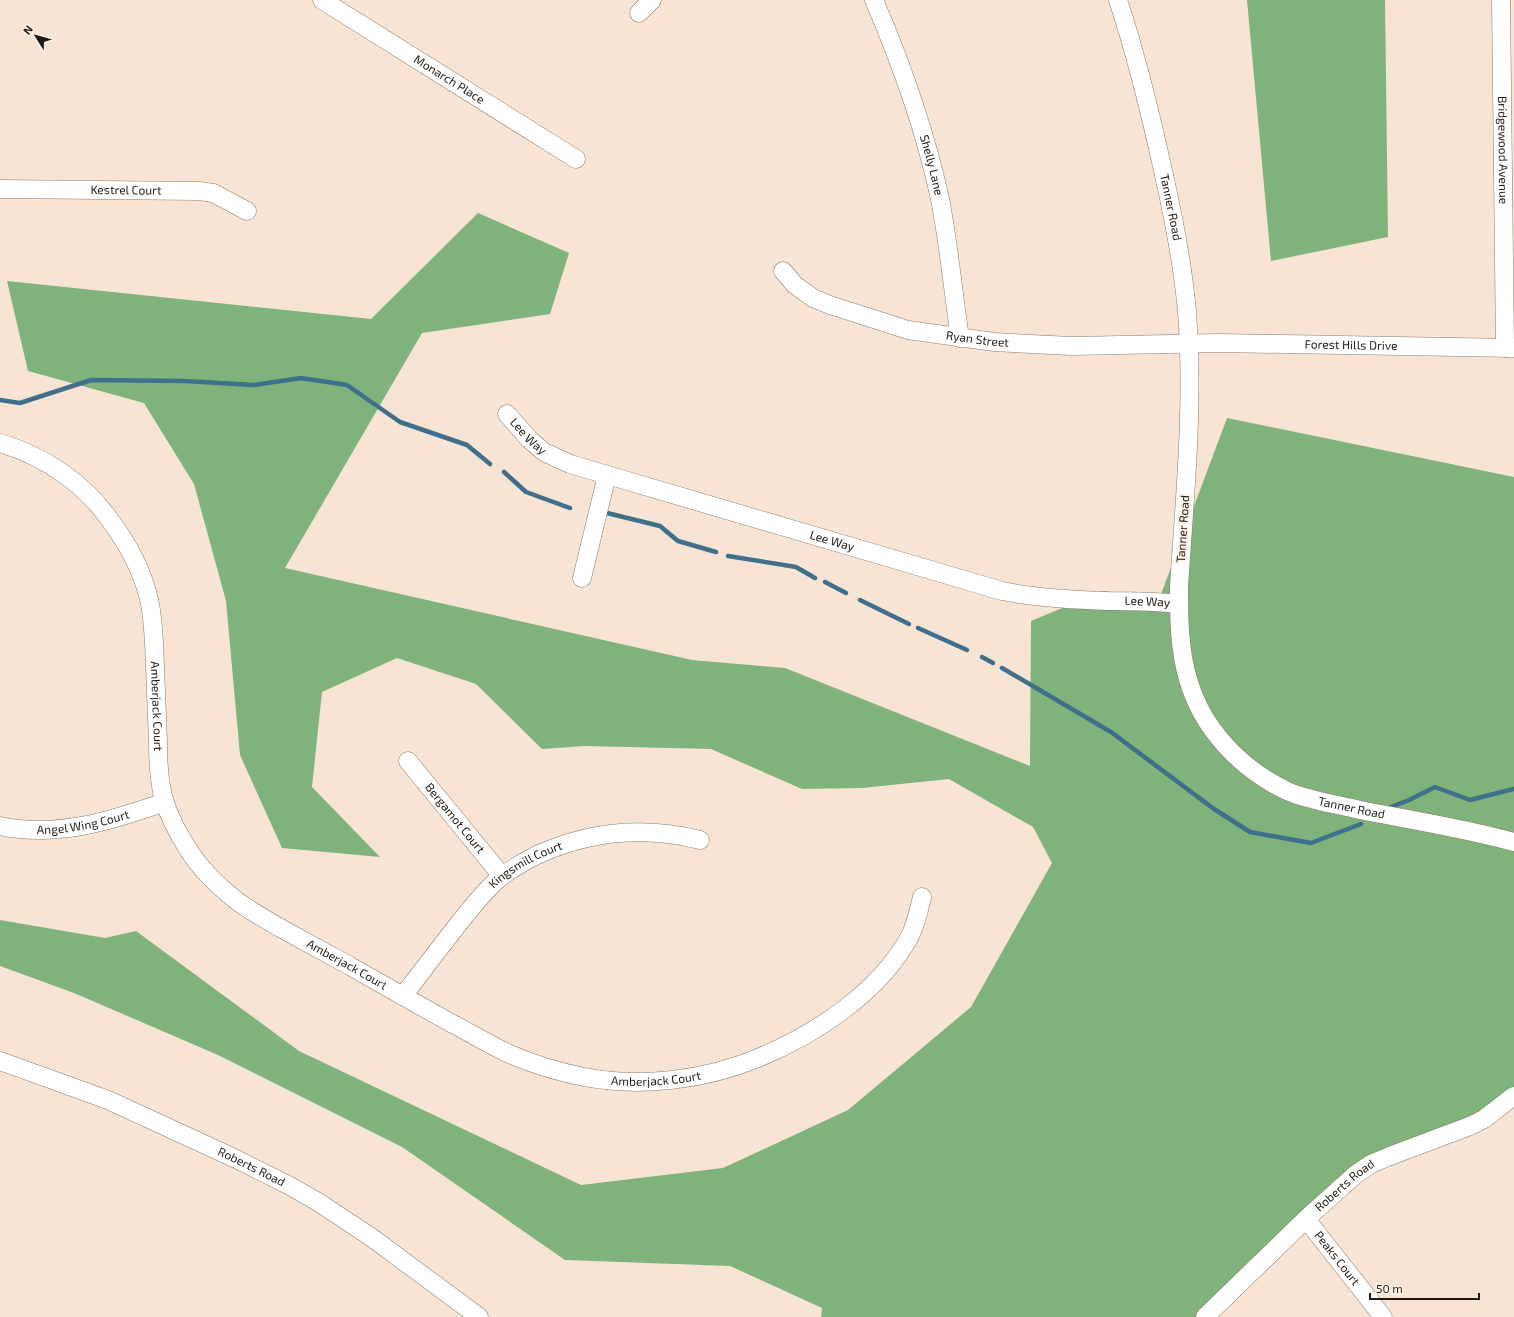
<svg xmlns="http://www.w3.org/2000/svg" width="1514" height="1317" font-family="'Exo 2',sans-serif">
  <rect width="100%" height="100%" fill="#f8e4d4"/>
  <g fill="#80b27b">
    <polygon points="1247,0 1385,0 1388,237 1271,261"/>
    <polygon points="478,213 569,253 550,314 422,333 285,568 692,660 785,668 1030,766 1031,621 1103,591 1160,597 1227,418 1514,477 1514,1096 1390,1152 1208,1317 821,1317 822,1308 730,1266 565,1260 402,1147 218,1055 74,993 0,966 0,920 105,938 136,931 299,1051 581,1185 723,1168 848,1110 971,1007 1052,863 1033,827 949,779 862,788 802,789 711,749 584,746 542,749 476,684 397,658 322,692 312,787 380,857 282,848 240,755 226,601 194,484 144,403 28,371 7,281 371,319"/>
  </g>
  <g fill="none" stroke-linecap="round" stroke-linejoin="round">
    <g stroke="#3f6f8a" stroke-width="4.5">
      <polyline points="0,400 20,403 91,380 185,381 254,385 301,378 347,385 400,422 467,445 490,464"/>
      <polyline points="504,472 526,492 570,508"/>
      <polyline points="607,513 660,526 678,541 716,552"/>
      <polyline points="728,556 796,567 815,578"/>
      <polyline points="825,582 846,593"/>
      <polyline points="860,600 909,624"/>
      <polyline points="918,628 967,650"/>
      <polyline points="982,657 993,663"/>
      <polyline points="1002,668 1111,732 1214,809 1250,832 1311,843 1361,824"/>
      <polyline points="1386,809 1409,800 1435,787 1470,800 1514,789"/>
    </g>
    <defs>
      <g id="minor">
        <path id="s1" d="M322,0l254,159"/>
        <path id="s2" d="M874,0c28,65 51,130 66,199 9,46 13,93 20,139"/>
        <path id="s3" d="M1118,0c19,57 33,116 46,175 10,45 19,91 23,137 7,91 -2,183 -8,274 0,31 0,63 9,93 14,50 53,90 99,112 23,10 49,13 73,19 51,10 103,18 154,32"/>
        <path id="s4" d="M1501,0l4,348"/>
        <polyline points="639,13 652,0"/>
        <path id="s5" d="M0,189l199,2 14,2 34,18"/>
        <path id="s6" d="M783,271l12,14 18,13 17,7 78,25 86,12 77,4 148,-3 295,5"/>
        <path id="s7" d="M507,414l22,25 15,13 26,12 432,127c35,7 70,9 106,10 24,0 47,0 71,3"/>
        <path id="s8" d="M0,443c44,13 84,40 110,77 18,24 32,50 39,79 5,23 5,45 6,68 1,25 2,50 3,75 0,20 1,43 7,61 5,15 13,30 21,43 13,22 32,40 51,55 15,11 31,20 47,29 22,12 44,24 66,36 33,19 67,38 101,57 20,10 40,23 61,32 23,10 47,17 72,22 57,11 121,3 174,-19 58,-24 122,-66 152,-122 6,-12 9,-26 12,-39"/>
        <polyline points="582,578 607,475"/>
        <path id="s9" d="M408,761l94,115"/>
        <path id="s10" d="M0,826c57,12 111,-5 165,-24"/>
        <path id="s11" d="M403,996c19,-25 38,-50 57,-74 11,-14 23,-29 36,-41 13,-11 27,-19 41,-26 53,-24 107,-29 163,-15"/>
        <path id="s12" d="M0,1061l108,39 126,58 56,28 28,16 53,35 108,80"/>
        <path id="s13" d="M1306,1219l77,98"/>
        <path id="s14" d="M1205,1317l101,-98 49,-44 16,-11 19,-8 80,-30 14,-7 30,-23"/>
      </g>
    </defs>
    <use href="#minor" stroke="#8c7b6c" stroke-width="19"/>
    <use href="#minor" stroke="#fff" stroke-width="18"/>
  </g>
  <g text-anchor="middle" stroke-width="4" stroke-linejoin="round" paint-order="stroke">
    <g font-size="12" fill="#211a14" stroke="#fff3e9">
      <text dy="4" stroke="none"><textPath href="#s1" startOffset="150">Monarch Place</textPath></text>
      <text dy="4" stroke="none"><textPath href="#s4" startOffset="150">Bridgewood Avenue</textPath></text>
      <text dy="4" stroke="none"><textPath href="#s2" startOffset="175">Shelly Lane</textPath></text>
      <text dy="4" stroke="none"><textPath href="#s5" startOffset="126">Kestrel Court</textPath></text>
      <text dy="4" stroke="none"><textPath href="#s3" startOffset="214">Tanner Road</textPath></text>
      <text dy="4" stroke="none"><textPath href="#s6" startOffset="211">Ryan Street</textPath></text>
      <text dy="4" stroke="none"><textPath href="#s6" startOffset="585">Forest Hills Drive</textPath></text>
      <text dy="4" stroke="none"><textPath href="#s7" startOffset="31">Lee Way</textPath></text>
      <text transform="translate(1183 529) rotate(-86)" y="4">Tanner Road</text>
      <text dy="4" stroke="none"><textPath href="#s7" startOffset="355">Lee Way</textPath></text>
      <text dy="4" stroke="none"><textPath href="#s7" startOffset="678">Lee Way</textPath></text>
      <text dy="4" stroke="none"><textPath href="#s8" startOffset="333">Amberjack Court</textPath></text>
      <text dy="4" stroke="none"><textPath href="#s3" startOffset="909">Tanner Road</textPath></text>
      <text dy="4" stroke="none"><textPath href="#s9" startOffset="74">Bergamot Court</textPath></text>
      <text dy="4" stroke="none"><textPath href="#s10" startOffset="84">Angel Wing Court</textPath></text>
      <text dy="4" stroke="none"><textPath href="#s11" startOffset="182">Kingsmill Court</textPath></text>
      <text dy="4" stroke="none"><textPath href="#s8" startOffset="681">Amberjack Court</textPath></text>
      <text dy="4" stroke="none"><textPath href="#s8" startOffset="1017">Amberjack Court</textPath></text>
      <text dy="4" stroke="none"><textPath href="#s12" startOffset="273">Roberts Road</textPath></text>
      <text dy="4" stroke="none"><textPath href="#s14" startOffset="192">Roberts Road</textPath></text>
      <text dy="4" stroke="none"><textPath href="#s13" startOffset="50">Peaks Court</textPath></text>
    </g>
  </g>
  <g transform="translate(36 36) rotate(307)" stroke="#fff3e9" stroke-width="3" paint-order="stroke">
  <path d="M0-3L7 15L0 10L-7 15Z" fill="#211a14"/>
  <text y="-6" font-size="11" font-weight="bold" text-anchor="middle" fill="#211a14">N</text>
  </g>
  <path d="M1370 1293v6h109v-6" fill="none" stroke="#211a14" stroke-width="2"/>
  <text x="1376" y="1293" font-size="12" fill="#211a14" stroke="#fff3e9" stroke-width="3" paint-order="stroke">50 m</text>
</svg>
